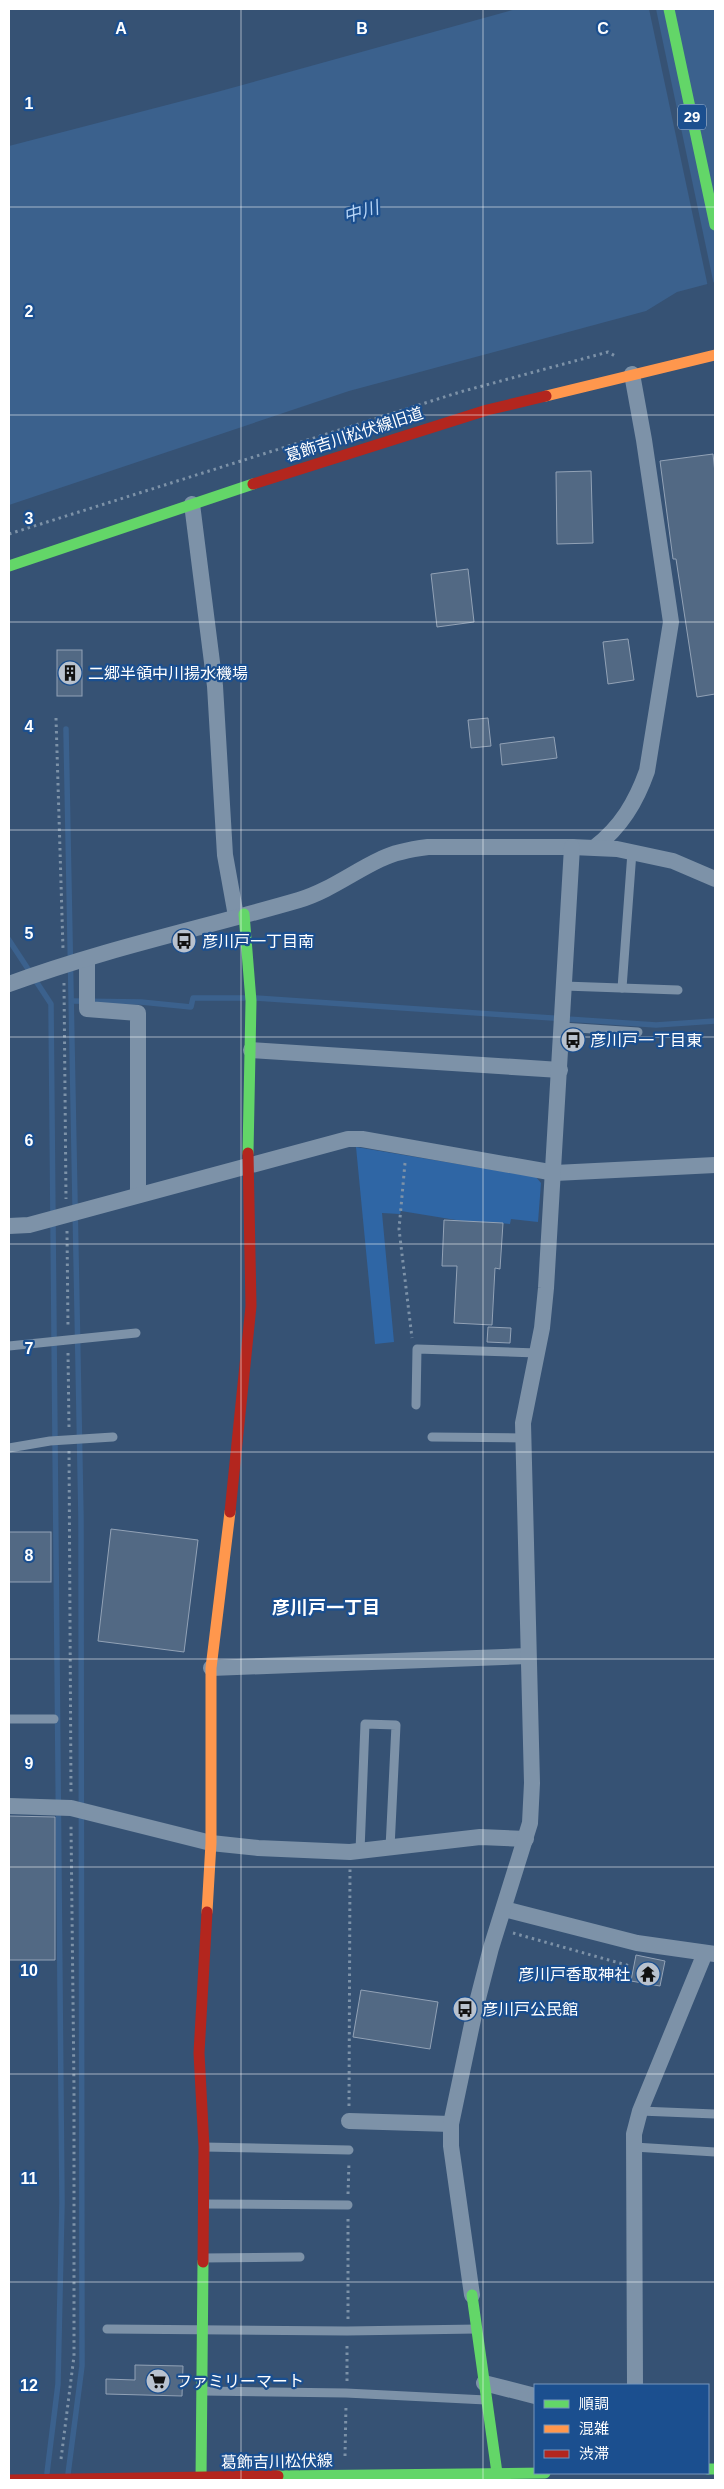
<svg xmlns="http://www.w3.org/2000/svg" width="724" height="2489" font-family="Helvetica,'Noto Sans JP',sans-serif">
  <rect width="100%" height="100%" fill="#365274"/>
  <polygon fill="#2f66a5" points="356,1147 536,1177 541,1183 538,1222 511,1219 510,1224 500,1223 499,1227 401,1211 400,1214 382,1213 394,1342 375,1344"/>
  <polygon fill="#3b618d" points="516,9 715,9 715,282 677,292 646,311 349,391 9,505 9,146 217,92"/>
  <polygon fill="#365274" points="649,9 656,9 714,285 708,287"/>
  <g fill="none" stroke-linecap="round" stroke-linejoin="round">
    <g stroke="#3b618d" stroke-width="5.5">
      <polyline points="66,729 81,1518 82,2366 68,2474"/>
      <polyline points="9,940 51,1004 62,2203 58,2384 47,2473"/>
      <polyline points="256,998 656,1025 715,1021"/>
      <polyline points="73,1001 141,1002 191,1007 193,998 244,998"/>
    </g>
  </g>
  <g fill="#526984" stroke="#92a2b6">
    <polygon points="713,454 715,473 715,694 697,697 676,559 673,559 660,461"/>
    <polygon points="591,471 593,543 557,544 556,472"/>
    <polygon points="468,569 474,622 437,627 431,574"/>
    <polygon points="628,639 634,680 608,684 603,642"/>
    <rect x="57" y="650" width="25" height="46"/>
    <polygon points="488,718 491,746 471,748 468,720"/>
    <polygon points="554,737 557,758 502,765 500,744"/>
    <polygon points="444,1220 503,1223 500,1269 495,1268 492,1325 454,1323 457,1266 442,1266"/>
    <polygon points="488,1327 511,1328 510,1343 487,1342"/>
    <polygon points="111,1529 198,1540 184,1652 98,1641"/>
    <rect x="9" y="1532" width="42" height="50"/>
    <polygon points="9,1816 55,1817 55,1960 9,1960"/>
    <polygon points="636,1955 665,1961 660,1986 631,1981"/>
    <polygon points="361,1990 438,2002 430,2049 353,2037"/>
    <polygon points="135,2365 183,2366 182,2396 106,2394 106,2379 135,2380"/>
  </g>
  <g fill="none" stroke-linecap="round" stroke-linejoin="round">
    <g stroke="#7d92a8" stroke-width="3" stroke-dasharray="2.5 4" stroke-linecap="butt">
      <polyline points="9,534 460,392 608,352 617,357"/>
      <polyline points="56,718 63,949"/>
      <polyline points="64,983 66,1199"/>
      <polyline points="405,1163 399,1229 412,1338"/>
      <polyline points="67,1231 68,1327"/>
      <polyline points="68,1353 69,1427"/>
      <polyline points="69,1451 71,1792"/>
      <polyline points="513,1933 630,1966"/>
      <polyline points="349,2106 350,1867"/>
      <polyline points="348,2194 349,2162"/>
      <polyline points="348,2319 348,2217"/>
      <polyline points="347,2381 347,2342"/>
      <polyline points="345,2456 346,2405"/>
      <polyline points="61,2459 74,2356 74,2088 71,1826"/>
    </g>
    <g stroke="#7d92a8" stroke-width="9">
      <polyline points="564,986 678,990"/>
      <polyline points="622,988 632,852"/>
      <polyline points="562,1027 638,1032"/>
      <polyline points="9,1346 136,1333"/>
      <polyline points="416,1405 417,1349 537,1353"/>
      <polyline points="432,1437 524,1438"/>
      <polyline points="9,1448 50,1441 113,1437"/>
      <polyline points="9,1719 54,1719"/>
      <polyline points="360,1851 365,1724 396,1725 390,1848"/>
      <polyline points="640,2111 715,2114"/>
      <polyline points="204,2147 349,2150"/>
      <polyline points="634,2147 715,2152"/>
      <polyline points="204,2204 348,2205"/>
      <polyline points="203,2258 300,2257"/>
      <polyline points="107,2329 347,2331 477,2329"/>
      <polyline points="202,2391 346,2393 486,2400"/>
    </g>
    <g stroke="#7d92a8" stroke-width="16">
      <polyline points="192,504 215,686 225,855 236,916"/>
      <path d="M595,847c26,-20 41,-45 52,-76l24,-149 -27,-182 -12,-66"/>
      <polyline points="87,959 87,1009 138,1013 138,1195"/>
      <path d="M9,984c95,-35 194,-56 290,-84 30,-9 54,-28 82,-41 14,-7 31,-10 47,-12h144l45,2 56,12 42,18"/>
      <polyline points="251,1050 560,1070"/>
      <polyline points="9,1226 29,1225 348,1139 362,1139 555,1173 715,1165"/>
      <polyline points="211,1668 528,1656"/>
      <polyline points="9,1806 71,1808 211,1843 258,1848 350,1852 480,1837 526,1839"/>
      <polyline points="504,1909 637,1943 715,1954"/>
      <polyline points="349,2121 451,2124"/>
      <polyline points="472,2295 451,2146 451,2124 475,2010 491,1948 530,1823 532,1783 523,1423 542,1328 546,1288 572,847"/>
      <polyline points="484,2383 535,2396"/>
      <polyline points="635,2385 634,2134 640,2111 705,1953"/>
    </g>
    <g stroke="#63d668" stroke-width="11">
      <polyline points="669,9 715,225"/>
      <polyline points="9,566 253,484"/>
      <polyline points="244,914 251,1001 248,1153"/>
      <polyline points="472,2295 498,2480"/>
      <polyline points="708,2469 715,2469"/>
      <polyline points="278,2476 545,2473"/>
      <polyline points="201,2480 203,2262"/>
    </g>
    <g stroke="#ff974d" stroke-width="11">
      <polyline points="546,396 715,355"/>
      <polyline points="207,1912 211,1843 211,1668 230,1512"/>
    </g>
    <g stroke="#b3261e" stroke-width="11">
      <polyline points="253,484 487,410 546,396"/>
      <polyline points="230,1512 251,1306 248,1153"/>
      <polyline points="203,2262 204,2147 199,2053 207,1912"/>
      <polyline points="9,2480 278,2476"/>
    </g>
  </g>
  <path fill="none" stroke="#fff" stroke-width="1" stroke-opacity="0.55" d="M241,9v2471M483,9v2471M9,207h706M9,415h706M9,622h706M9,830h706M9,1037h706M9,1244h706M9,1452h706M9,1659h706M9,1867h706M9,2074h706M9,2282h706"/>
  <defs>
    <symbol id="building-disc" viewBox="-11 -11 22 22"><circle r="9.5" fill="#b9c2ce" stroke="#1b4f8f"/><path d="M-4-6H4V6H1V3H-1V6H-4ZM-2.5-4.3h1.7v1.8h-1.7ZM.8-4.3h1.7v1.8H.8ZM-2.5-1h1.7V.8h-1.7ZM.8-1h1.7V.8H.8Z" fill="#111"/></symbol>
    <symbol id="bus-disc" viewBox="-11 -11 22 22"><circle r="9.5" fill="#b9c2ce" stroke="#1b4f8f"/><path d="M-5-6H5V4H4V6H2V4H-2V6H-4V4H-5ZM-3.5-4V0h7V-4ZM-3.5 1.2v1.5H-2V1.2ZM2 1.2v1.5H3.5V1.2Z" fill="#111"/></symbol>
    <symbol id="temple-disc" viewBox="-11 -11 22 22"><circle r="9.5" fill="#b9c2ce" stroke="#1b4f8f"/><path d="M0-6L5-2H3V0L6.5 2.5H4V6H1.5V3h-3V6H-4V2.5H-6.5L-3 0V-2H-5Z" fill="#111"/></symbol>
    <symbol id="supermarket-disc" viewBox="-11 -11 22 22"><circle r="9.5" fill="#b9c2ce" stroke="#1b4f8f"/><path d="M-6-5.5h2.5l.6 2H6L4.5 2H-2.5L-4.4-4H-6ZM-1.5 3.2a1.3 1.3 0 1 0 .1 0ZM3 3.2a1.3 1.3 0 1 0 .1 0Z" fill="#111"/></symbol>
  </defs>
  <g fill-rule="evenodd">
    <use href="#building-disc" x="56" y="659" width="28" height="28"/>
    <use href="#bus-disc" x="170" y="927" width="28" height="28"/>
    <use href="#bus-disc" x="559" y="1026" width="28" height="28"/>
    <use href="#temple-disc" x="634" y="1960" width="28" height="28"/>
    <use href="#bus-disc" x="451" y="1995" width="28" height="28"/>
    <use href="#supermarket-disc" x="144" y="2367" width="28" height="28"/>
  </g>
  <g text-anchor="middle" stroke-width="4.5" stroke-linejoin="round" paint-order="stroke">
    <rect fill="#1b4f8f" stroke="#bbcadd" stroke-width="1" x="678" y="104.5" width="28" height="25" rx="4"/>
    <g font-size="15" font-weight="bold" fill="#fff">
      <text x="692" y="122">29</text>
    </g>
    <g font-size="16" fill="#fff" stroke="#1b4f8f">
      <text transform="translate(354 434) rotate(-18)" y="6">葛飾吉川松伏線旧道</text>
      <text transform="translate(277 2461) rotate(-1)" y="6">葛飾吉川松伏線</text>
    </g>
    <g font-size="16" fill="#fff" stroke="#1b4f8f" text-anchor="start">
      <text x="88" y="679">二郷半領中川揚水機場</text>
      <text x="202" y="947">彦川戸一丁目南</text>
      <text x="590" y="1046">彦川戸一丁目東</text>
      <text x="630" y="1980" text-anchor="end">彦川戸香取神社</text>
      <text x="482" y="2015">彦川戸公民館</text>
      <text x="176" y="2387">ファミリーマート</text>
    </g>
    <g font-size="18" font-style="italic" fill="#b5d3f5" stroke="#1b4f8f">
      <text transform="translate(361 212) rotate(-16)" y="6">中川</text>
    </g>
    <g font-size="18" font-weight="bold" fill="#fff" stroke="#1b4f8f">
      <text x="326" y="1614">彦川戸一丁目</text>
    </g>
  </g>
  <g font-size="16" text-anchor="middle" font-weight="bold" fill="#fff" stroke="#1b4f8f" stroke-width="4.5" stroke-linejoin="round" paint-order="stroke">
    <text x="121" y="34">A</text>
    <text x="362" y="34">B</text>
    <text x="603" y="34">C</text>
    <text x="29" y="109">1</text>
    <text x="29" y="317">2</text>
    <text x="29" y="524">3</text>
    <text x="29" y="732">4</text>
    <text x="29" y="939">5</text>
    <text x="29" y="1146">6</text>
    <text x="29" y="1354">7</text>
    <text x="29" y="1561">8</text>
    <text x="29" y="1769">9</text>
    <text x="29" y="1976">10</text>
    <text x="29" y="2184">11</text>
    <text x="29" y="2391">12</text>
  </g>
  <rect width="724" height="2489" fill="none" stroke="#ffffff" stroke-width="20"/>
  <rect x="534" y="2384" width="175" height="90" fill="#1b4f8f" stroke="#7695bc"/>
  <rect x="544" y="2400" width="25" height="8" fill="#63d668" stroke="#7695bc"/>
  <text x="579" y="2409" font-size="15" fill="#ffffff">順調</text>
  <rect x="544" y="2425" width="25" height="8" fill="#ff974d" stroke="#7695bc"/>
  <text x="579" y="2434" font-size="15" fill="#ffffff">混雑</text>
  <rect x="544" y="2450" width="25" height="8" fill="#b3261e" stroke="#7695bc"/>
  <text x="579" y="2459" font-size="15" fill="#ffffff">渋滞</text>
</svg>
